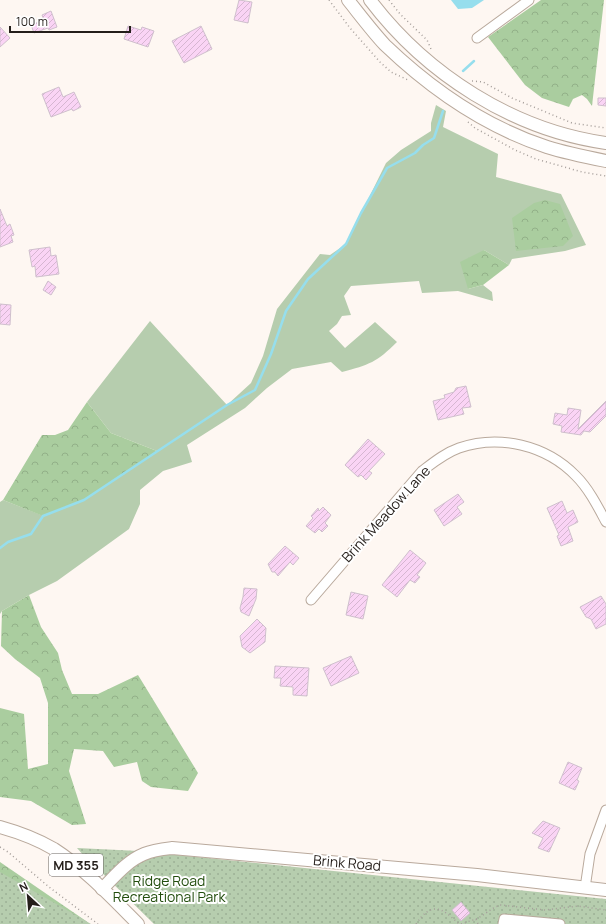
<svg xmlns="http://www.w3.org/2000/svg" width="606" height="924" font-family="Manrope,sans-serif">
  <defs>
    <pattern id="forest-crowns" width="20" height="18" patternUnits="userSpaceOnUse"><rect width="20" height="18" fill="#aacd9f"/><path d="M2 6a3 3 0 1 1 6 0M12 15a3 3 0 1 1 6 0" fill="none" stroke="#92b088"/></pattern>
    <pattern id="park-dots" width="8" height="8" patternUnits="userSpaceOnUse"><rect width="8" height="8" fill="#b6cdae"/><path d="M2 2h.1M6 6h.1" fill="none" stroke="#9cb095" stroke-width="1.8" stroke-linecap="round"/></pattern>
    <pattern id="building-hatch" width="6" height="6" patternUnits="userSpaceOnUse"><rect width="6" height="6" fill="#fad4f5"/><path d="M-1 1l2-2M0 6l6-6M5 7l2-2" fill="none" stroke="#d6b6d1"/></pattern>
  </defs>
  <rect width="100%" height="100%" fill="#fef7f2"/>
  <path fill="#b6cdae" d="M436,105l10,6 -3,16 55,27 -2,23 65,17 25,51 -21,6 -53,8 -3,6 -25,-15 -16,39 15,-4 9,7 1,9 -35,-10 -36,2 -3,-12 -68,5 -7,10 7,19 -9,1 -5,8 -8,7 16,17 30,-26 22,20c-20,20 -28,23 -55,30l-11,-10 -39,7 -25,19 -22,20 -58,37 5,17 -29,9 -23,19v14l-11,25 -72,52 -28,14 -27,16 -2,3v-112l3,-2 41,16 113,-65 -46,-18 -24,-31 63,-81 77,84 24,-22 12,-27 14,-47 43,-55 10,1 16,-11 40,-81 15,-13 30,-19v-8z"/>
  <g fill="url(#forest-crowns)">
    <polygon points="541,0 604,0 592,106 587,99 582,95 573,99 569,107 542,98 525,85 488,37"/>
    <polygon points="545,200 560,204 573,236 563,246 516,251 512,218 534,203"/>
    <polygon points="484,250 509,265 483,285 468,289 460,262"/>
    <polygon points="87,402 111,433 157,451 84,500 43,516 3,500 42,435 55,435 68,430"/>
    <polygon points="29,595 41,627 58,653 62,670 72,694 98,694 138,675 198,773 188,791 151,787 142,781 137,762 114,767 103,751 74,749 69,771 86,824 72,825 31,801 0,797 0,708 24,714 28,769 48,764 48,703 40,678 15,659 1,646 2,611"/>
    <polygon points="0,862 86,921 89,924 0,924"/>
  </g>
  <g fill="url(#park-dots)">
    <polygon points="77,848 139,851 606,899 606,924 154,924 100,871 83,857 84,856"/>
    <polygon points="0,872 79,917 91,924 0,924"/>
  </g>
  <polygon fill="#96deed" points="451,0 484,0 472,8 458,9"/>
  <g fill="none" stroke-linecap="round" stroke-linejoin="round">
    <g stroke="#96deed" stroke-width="2.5">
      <polyline points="463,71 474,61"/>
      <polyline points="0,548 8,542 31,534 43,516 84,500 227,405 255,390 271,354 286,311 308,279 346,244 361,213 387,168 415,153 423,145 434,138 443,111"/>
    </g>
  </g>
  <g fill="url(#building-hatch)" stroke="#cfc0cd">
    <polygon points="239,0 252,2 248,23 234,20"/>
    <polygon points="51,11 57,27 49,30 48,28 34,33 31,25 44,20 42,15"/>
    <polygon points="128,26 141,30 142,27 154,31 148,47 124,39"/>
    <polygon points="201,26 212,49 184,63 172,41"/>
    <polygon points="0,27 10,38 0,47"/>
    <polygon points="59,87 63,97 74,92 81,107 73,111 72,109 51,117 42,94"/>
    <polygon points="598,98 606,98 606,106 598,105"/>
    <polygon points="0,209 7,226 10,224 14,235 11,236 13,242 0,247"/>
    <polygon points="50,247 51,256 56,255 59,274 36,277 35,266 32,267 29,250"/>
    <polygon points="48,281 56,287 51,295 43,290"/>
    <polygon points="0,304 11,305 10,325 0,324"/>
    <polygon points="466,386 471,407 462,408 464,414 438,420 433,401 445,398 444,395 454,392 456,388"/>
    <polygon points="606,401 606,416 590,432 584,431 581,435 561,432 562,426 553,424 555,413 567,415 568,408 581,410 578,429"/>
    <polygon points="368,439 385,454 369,471 372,473 366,480 361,475 358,477 345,465"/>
    <polygon points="458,494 464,502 457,507 462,514 444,526 434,510"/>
    <polygon points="562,501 567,513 573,510 578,522 568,527 573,541 561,546 557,536 559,535 547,508"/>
    <polygon points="323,507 331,515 325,523 328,526 322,532 319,529 315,533 306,526 313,518 311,516 318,508 319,511"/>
    <polygon points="285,546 299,558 293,565 290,562 278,576 275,572 272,572 268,564"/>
    <polygon points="410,550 426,563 417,575 420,577 415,583 410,580 397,597 382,585"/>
    <polygon points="244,588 257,589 256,599 249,616 241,612 240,608 243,597"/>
    <polygon points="351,592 368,596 363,619 346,615"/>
    <polygon points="601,596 606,604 606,624 596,629 591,619 586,617 580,607"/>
    <polygon points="257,619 266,628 265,642 250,653 242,647 240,636"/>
    <polygon points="351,656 359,673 331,686 323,668"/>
    <polygon points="275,666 309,668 307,696 293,695 293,687 280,686 281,678 274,678"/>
    <polygon points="568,762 582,768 577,780 579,781 575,790 559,783"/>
    <polygon points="543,821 560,828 549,852 538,848 543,838 532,833"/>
    <polygon points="461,902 470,913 461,921 452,910"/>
  </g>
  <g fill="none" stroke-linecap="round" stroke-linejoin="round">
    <defs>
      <g id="minor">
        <polyline points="477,38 529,0"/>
        <path d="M311,600l111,-129c12,-9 23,-18 37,-23 40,-14 87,-3 117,28 13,13 22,31 30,46"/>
        <polyline points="585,888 590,854 606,810"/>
        <polyline points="503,924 504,919 560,924"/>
      </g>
      <g id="major">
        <path d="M348,0c12,15 24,31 37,45 46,44 101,82 162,102 19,6 39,10 59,14"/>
        <path d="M370,0c56,74 143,130 236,143"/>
        <path d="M0,827c18,5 37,12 54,22 31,20 58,49 84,75"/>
        <path d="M102,889c13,-13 25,-28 42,-35 9,-4 19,-5 28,-6l305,27 129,15"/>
      </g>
    </defs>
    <use href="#minor" stroke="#b9a99c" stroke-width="11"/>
    <use href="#major" stroke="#b9a99c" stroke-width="14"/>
    <g stroke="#a59e9a" stroke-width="1.5" stroke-dasharray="1 3" stroke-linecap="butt">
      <polyline points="329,0 350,28 380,62 391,72 408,80"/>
      <polyline points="389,0 400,14 427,40 431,49"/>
      <polyline points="472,81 483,82 512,98 572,123 606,128"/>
      <polyline points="468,122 475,128 515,150 536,159 582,172 606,176"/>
      <polyline points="0,847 8,852 49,887 98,924"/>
      <path d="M476,919c9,-4 16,-12 25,-14l44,5 33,-4 28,4"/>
      <path d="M416,924c16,-23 25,-17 43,0"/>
      <polyline points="461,924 476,919 478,924"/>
    </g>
    <use href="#minor" stroke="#fff" stroke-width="9"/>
    <use href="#major" stroke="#fff" stroke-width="12"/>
  </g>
  <g text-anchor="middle" stroke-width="4" stroke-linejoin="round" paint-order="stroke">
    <rect fill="#fff" stroke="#66625f" stroke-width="1" x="49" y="854" width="54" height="22" rx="3"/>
    <g font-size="13" font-weight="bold" fill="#241e1a">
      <text x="76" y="870">MD 355</text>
    </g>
    <g font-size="14" fill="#241e1a" stroke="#fff">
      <text transform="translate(386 514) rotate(-48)" y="5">Brink Meadow Lane</text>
      <text transform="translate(347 863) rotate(5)" y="5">Brink Road</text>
    </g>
    <g font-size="14" fill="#224d0d" stroke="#fff">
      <text x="169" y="886">Ridge Road<tspan x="169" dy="16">Recreational Park</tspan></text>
    </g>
  </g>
  <g transform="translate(28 896) rotate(334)" stroke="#ffffff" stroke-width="3" paint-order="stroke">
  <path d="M0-3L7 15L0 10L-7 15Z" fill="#241e1a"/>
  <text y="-6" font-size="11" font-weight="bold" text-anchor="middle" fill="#241e1a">N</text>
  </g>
  <path d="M10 26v6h120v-6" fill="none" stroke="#241e1a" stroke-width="2"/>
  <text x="16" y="26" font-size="12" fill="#241e1a" stroke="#ffffff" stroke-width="3" paint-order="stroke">100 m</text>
</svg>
